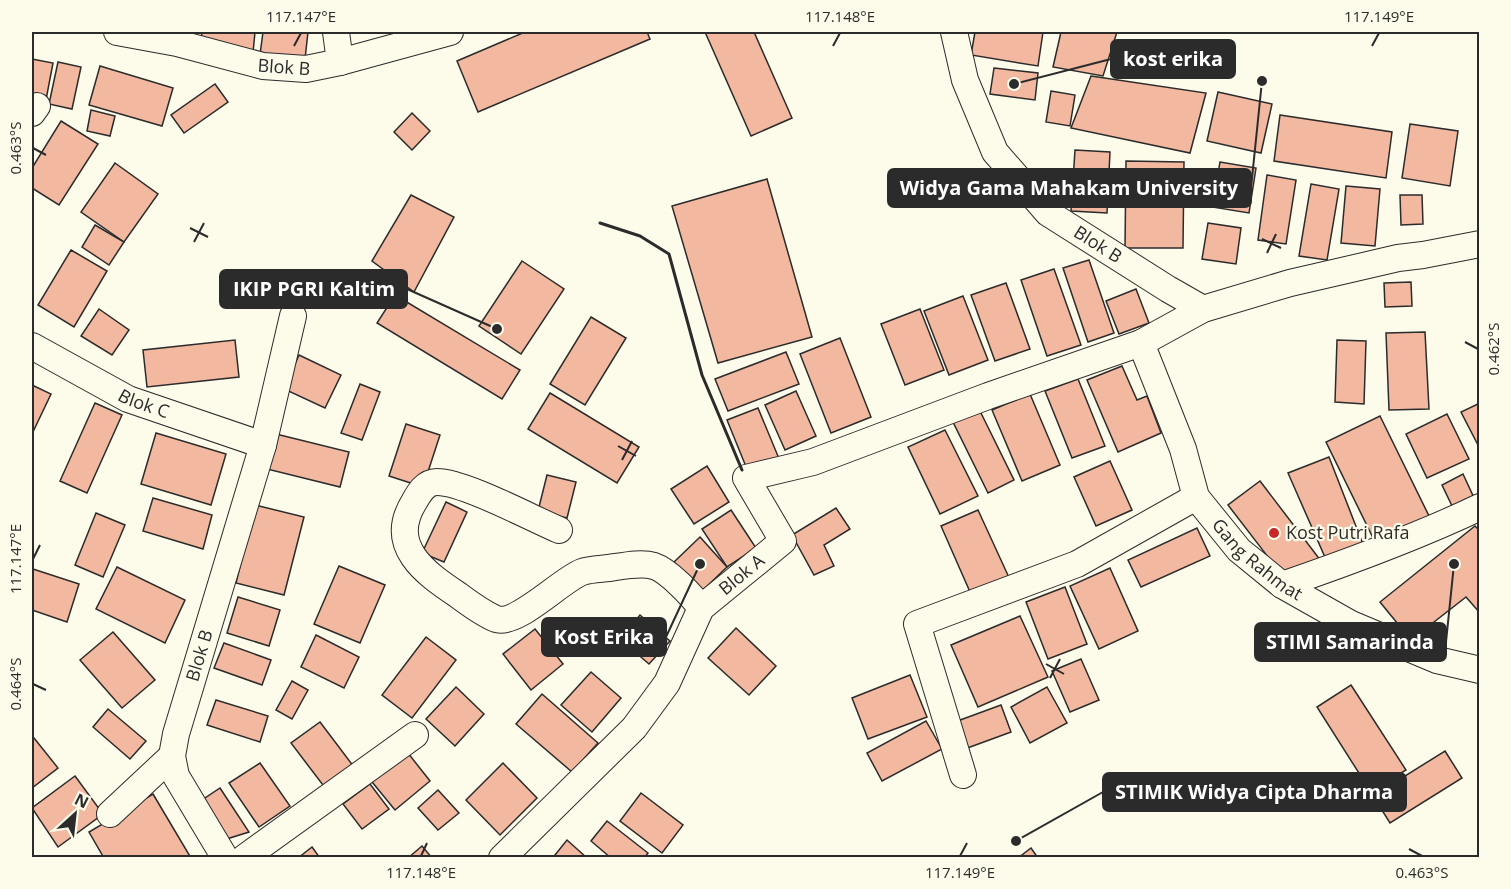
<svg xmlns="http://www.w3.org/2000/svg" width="1511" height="889" font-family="'Open Sans',sans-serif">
  <rect width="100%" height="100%" fill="#fdfbea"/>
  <g fill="#f2b8a0" stroke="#2b2b2b" stroke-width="1.5">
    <polygon points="202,32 255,32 253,53 200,47"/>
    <polygon points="263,32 308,32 304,68 259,62"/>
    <polygon points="525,32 647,32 650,39 478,112 457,61"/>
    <polygon points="705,32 754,32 792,118 751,136"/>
    <polygon points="975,32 1043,32 1038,66 971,55"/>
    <polygon points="1061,32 1117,32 1103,76 1053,67"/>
    <polygon points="32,59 53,63 45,105 32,102"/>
    <polygon points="58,62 81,67 72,109 49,104"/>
    <polygon points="100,66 173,88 162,126 89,105"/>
    <polygon points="994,68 1038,73 1035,100 990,94"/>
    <polygon points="1091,76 1206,93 1190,153 1071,128"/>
    <polygon points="215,84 228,102 184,133 171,115"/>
    <polygon points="1051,91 1075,95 1070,126 1046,122"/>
    <polygon points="1218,92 1272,104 1261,153 1207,141"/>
    <polygon points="91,110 115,116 110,136 87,131"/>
    <polygon points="412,113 430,131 412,150 394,132"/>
    <polygon points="1280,115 1392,132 1386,178 1274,161"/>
    <polygon points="61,121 98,144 59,205 32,188 32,168"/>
    <polygon points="1410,124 1458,131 1450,186 1402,178"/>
    <polygon points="1075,150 1110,152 1107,213 1071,211"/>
    <polygon points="1126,161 1184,162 1183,248 1125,248"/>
    <polygon points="1220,162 1256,168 1249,213 1212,207"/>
    <polygon points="115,163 158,194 124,242 81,212"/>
    <polygon points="1267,175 1296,180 1286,244 1258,240"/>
    <polygon points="767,179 812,337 718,363 672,206"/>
    <polygon points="1311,184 1339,189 1327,260 1299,256"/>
    <polygon points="1346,186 1380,189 1375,246 1341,243"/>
    <polygon points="411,195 454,217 414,292 372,261"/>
    <polygon points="1400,195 1422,195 1423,224 1401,225"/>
    <polygon points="1208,223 1241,228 1236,264 1202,259"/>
    <polygon points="95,225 124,242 109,265 82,247"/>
    <polygon points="71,250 107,271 74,327 38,305"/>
    <polygon points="1089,260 1114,333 1088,342 1063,268"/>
    <polygon points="522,261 564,289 521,354 479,326"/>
    <polygon points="1054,269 1081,345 1047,356 1021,280"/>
    <polygon points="1411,282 1412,306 1385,307 1384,283"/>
    <polygon points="1006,283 1030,349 995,361 971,295"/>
    <polygon points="1136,289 1149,323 1119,334 1106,301"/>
    <polygon points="395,295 520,370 502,399 377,323"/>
    <polygon points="963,296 988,360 949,375 924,311"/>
    <polygon points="99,309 129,330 112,355 81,336"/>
    <polygon points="920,309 944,370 905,385 881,324"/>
    <polygon points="591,317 626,338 585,405 550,384"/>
    <polygon points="1425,332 1429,409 1389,410 1386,333"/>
    <polygon points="840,338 871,417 831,433 800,354"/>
    <polygon points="235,340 239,377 147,387 143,350"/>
    <polygon points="1337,340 1366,341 1364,404 1335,402"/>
    <polygon points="786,352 799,384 728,411 715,379"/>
    <polygon points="299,355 341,375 325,408 284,389"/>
    <polygon points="1122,366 1137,400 1147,396 1161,433 1118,452 1087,380"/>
    <polygon points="1078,379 1105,446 1072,458 1045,391"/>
    <polygon points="360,384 380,392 362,440 341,433"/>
    <polygon points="32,385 51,394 32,434"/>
    <polygon points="796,391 816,436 785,450 765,405"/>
    <polygon points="550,393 639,447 617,483 528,429"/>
    <polygon points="1030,394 1060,465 1022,481 992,410"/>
    <polygon points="95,403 122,415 87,493 60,481"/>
    <polygon points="1480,403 1480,449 1461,412"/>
    <polygon points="758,408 780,461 749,474 727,420"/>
    <polygon points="979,409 1014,480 988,493 953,422"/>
    <polygon points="1447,414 1469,459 1427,478 1406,434"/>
    <polygon points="1380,416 1431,520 1377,546 1326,442"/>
    <polygon points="406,424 440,435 423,487 389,476"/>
    <polygon points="945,430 978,496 940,514 908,447"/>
    <polygon points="156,433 226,454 211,505 141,484"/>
    <polygon points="276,434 349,452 340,487 267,469"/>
    <polygon points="1329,457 1366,552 1328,564 1288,473"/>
    <polygon points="1110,461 1132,510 1096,526 1074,477"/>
    <polygon points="707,466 729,502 694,524 671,489"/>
    <polygon points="1463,474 1475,500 1454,510 1442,485"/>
    <polygon points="547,475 576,482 567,518 538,511"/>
    <polygon points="1260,481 1321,561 1285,579 1228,505"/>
    <polygon points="153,498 212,515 203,549 143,531"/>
    <polygon points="446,502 467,512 444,562 422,553"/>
    <polygon points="255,505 304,517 284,595 236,583"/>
    <polygon points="836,508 850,529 824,545 834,566 814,575 792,535"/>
    <polygon points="731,510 756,548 727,567 702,529"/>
    <polygon points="978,510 1012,584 974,601 941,526"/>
    <polygon points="96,513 125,525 103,577 75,565"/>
    <polygon points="1475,526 1480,531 1480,613 1466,597 1411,640 1380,602"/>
    <polygon points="1197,528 1210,556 1141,587 1128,560"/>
    <polygon points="700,537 727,567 701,592 674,562"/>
    <polygon points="339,566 385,585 360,643 314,624"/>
    <polygon points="117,567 185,600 165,643 96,609"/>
    <polygon points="1110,568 1138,631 1099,649 1070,586"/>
    <polygon points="33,569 79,584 67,622 32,610"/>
    <polygon points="1065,587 1087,644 1048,659 1026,602"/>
    <polygon points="238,597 280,610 269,646 227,633"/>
    <polygon points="640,615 670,641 649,664 620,639"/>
    <polygon points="1020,616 1048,677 978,707 951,645"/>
    <polygon points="736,628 776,666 749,695 708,658"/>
    <polygon points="535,629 563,664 531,690 503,654"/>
    <polygon points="113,632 155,680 122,708 80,660"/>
    <polygon points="316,635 359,657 344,688 301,667"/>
    <polygon points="426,637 456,660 412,718 382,695"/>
    <polygon points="224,643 271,660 262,685 214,668"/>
    <polygon points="1081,659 1099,700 1070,712 1052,671"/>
    <polygon points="591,672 621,698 592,732 561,705"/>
    <polygon points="910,675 927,717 868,739 852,698"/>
    <polygon points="292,681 308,690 292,719 276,710"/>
    <polygon points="1351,685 1406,770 1371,792 1317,707"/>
    <polygon points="456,687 484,714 455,746 426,719"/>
    <polygon points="1047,687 1067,723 1030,743 1011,707"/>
    <polygon points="542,694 598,743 572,772 516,724"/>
    <polygon points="216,700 268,716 260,742 207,725"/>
    <polygon points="1001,705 1011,732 962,750 952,723"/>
    <polygon points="108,709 146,741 130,759 93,727"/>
    <polygon points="926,721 942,749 882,781 867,753"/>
    <polygon points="320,722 354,767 326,789 291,743"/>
    <polygon points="34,738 58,768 32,788 32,740"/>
    <polygon points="404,748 430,781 395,810 368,777"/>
    <polygon points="1445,751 1462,778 1390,823 1373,796"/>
    <polygon points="260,763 290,806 259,827 229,783"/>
    <polygon points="503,763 537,798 500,835 466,800"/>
    <polygon points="75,776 103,814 58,847 32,808"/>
    <polygon points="370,784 389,809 362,829 343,804"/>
    <polygon points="220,788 249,832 220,841 196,804"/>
    <polygon points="438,790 459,813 438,830 418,808"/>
    <polygon points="641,793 683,825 662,853 620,821"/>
    <polygon points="153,794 191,858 104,858 89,832"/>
    <polygon points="607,821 648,853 644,858 611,858 591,841"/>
    <polygon points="567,840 587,858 558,858 555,855"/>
    <polygon points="422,846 432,858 408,858"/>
    <polygon points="312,847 320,858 298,858"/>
    <polygon points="1031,848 1038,858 1018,858"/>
  </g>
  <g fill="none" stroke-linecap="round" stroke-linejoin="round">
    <defs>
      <g id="minor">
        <path id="s1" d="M117,32l60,11 86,23 43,3 34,-7 110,-30"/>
        <polyline points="336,32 340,62"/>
        <path id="s2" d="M954,32l11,48 30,72 53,61 120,76 35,20"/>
        <polyline points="32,113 37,106"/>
        <path id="s3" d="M1141,343l42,106 13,48 43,53 43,35 69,39 86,36 43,10"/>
        <path id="s4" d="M32,346l96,53 135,46"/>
        <path d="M559,530c-28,-12 -95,-48 -122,-48 -12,0 -18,11 -23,20 -27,44 11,71 44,93 12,9 24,18 38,24 21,7 65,-39 86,-47 8,-3 19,-3 27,-4 14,-2 32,-6 45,-2 15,5 38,30 47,42"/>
        <path d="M1282,585c67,-23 133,-47 198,-78"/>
        <polyline points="963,775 917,624 1077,564 1196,497"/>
        <polyline points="110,814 172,756"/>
        <path id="s5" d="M225,858l-49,-82 -4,-20 4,-22 87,-289 30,-129"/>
        <polyline points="244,858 415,735"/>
        <path id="s6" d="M502,858l132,-130 33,-45 34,-75 82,-67 -37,-63 67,-16 175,-66 153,-53 62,-34 87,-26 108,-25 25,-3 57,-11"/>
      </g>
    </defs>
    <use href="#minor" stroke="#2b2b2b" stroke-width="28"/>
    <use href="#minor" stroke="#fdfbea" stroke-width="26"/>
    <polyline stroke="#2b2b2b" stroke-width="3" points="600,223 640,236 669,254 702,375 742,470"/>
  </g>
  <path fill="none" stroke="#2b2b2b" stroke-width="2" d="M294,46l7,-13M833,46l7,-13M1372,46l7,-13M33,148l13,7M190,228l18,9M1262,239l19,9M194,242l10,-19M1267,253l9,-19M1465,342l13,7M618,446l18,10M622,460l10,-19M33,559l7,-14M1046,664l18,10M1050,678l10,-19M33,684l13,6M1409,849l13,7M421,856l6,-13M960,856l7,-13"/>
  <circle fill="#c62828" stroke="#fdfbea" stroke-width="2" cx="1274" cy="533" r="6"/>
  <g text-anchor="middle" stroke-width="4.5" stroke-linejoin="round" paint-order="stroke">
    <g font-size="18" fill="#2b2b2b" stroke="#fdfbea">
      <text dy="6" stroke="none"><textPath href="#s1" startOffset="171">Blok B</textPath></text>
      <text dy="6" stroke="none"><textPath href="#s2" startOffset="267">Blok B</textPath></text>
      <text dy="6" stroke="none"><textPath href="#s4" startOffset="126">Blok C</textPath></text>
      <text dy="6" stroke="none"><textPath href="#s3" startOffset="252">Gang Rahmat</textPath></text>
      <text dy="6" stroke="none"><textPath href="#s6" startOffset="376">Blok A</textPath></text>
      <text dy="6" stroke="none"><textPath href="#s5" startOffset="220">Blok B</textPath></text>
    </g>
    <g font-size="18" fill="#2b2b2b" stroke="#fdfbea" text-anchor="start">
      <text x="1286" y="539">Kost Putri Rafa</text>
    </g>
  </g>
  <path fill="none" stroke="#2b2b2b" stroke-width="2" d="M1014 84L1111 59M1262 81L1251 188M497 329L407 289M700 564L666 637M1454 564L1446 642M1016 841L1103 792"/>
  <g fill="#2b2b2b" stroke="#fdfbea" stroke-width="2">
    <circle cx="1014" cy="84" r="6"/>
    <circle cx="1262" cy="81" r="6"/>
    <circle cx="497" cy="329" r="6"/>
    <circle cx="700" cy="564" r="6"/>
    <circle cx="1454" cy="564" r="6"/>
    <circle cx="1016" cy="841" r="6"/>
  </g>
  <g fill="#2b2b2b" stroke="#2b2b2b" stroke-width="2">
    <rect x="1111" y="40" width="124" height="38" rx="6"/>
    <rect x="888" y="169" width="363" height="38" rx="6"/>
    <rect x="220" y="270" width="187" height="38" rx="6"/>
    <rect x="542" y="618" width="124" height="38" rx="6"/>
    <rect x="1255" y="623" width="191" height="38" rx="6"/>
    <rect x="1103" y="773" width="303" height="38" rx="6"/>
  </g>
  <g font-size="20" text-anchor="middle" font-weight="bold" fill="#fff">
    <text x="1173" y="66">kost erika</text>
    <text x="1069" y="195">Widya Gama Mahakam University</text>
    <text x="314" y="296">IKIP PGRI Kaltim</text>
    <text x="604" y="644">Kost Erika</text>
    <text x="1350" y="649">STIMI Samarinda</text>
    <text x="1254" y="799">STIMIK Widya Cipta Dharma</text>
  </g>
  <rect width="1511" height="889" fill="none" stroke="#fdfbea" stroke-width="66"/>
  <g transform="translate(75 814) rotate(27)" stroke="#fdfbea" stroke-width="4.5" paint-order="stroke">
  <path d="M0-4.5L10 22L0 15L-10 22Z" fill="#2b2b2b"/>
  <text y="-9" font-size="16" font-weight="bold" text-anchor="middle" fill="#2b2b2b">N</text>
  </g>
  <rect x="33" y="33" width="1445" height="823" fill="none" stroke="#2b2b2b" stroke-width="2"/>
  <g font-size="15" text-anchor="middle" fill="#2b2b2b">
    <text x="301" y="22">117.147°E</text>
    <text x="840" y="22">117.148°E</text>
    <text x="1379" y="22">117.149°E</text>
    <text transform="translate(16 148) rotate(-90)" y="5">0.463°S</text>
    <text transform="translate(1494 349) rotate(-90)" y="5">0.462°S</text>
    <text transform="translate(16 559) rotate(-90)" y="5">117.147°E</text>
    <text transform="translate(16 684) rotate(-90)" y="5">0.464°S</text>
    <text x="421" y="878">117.148°E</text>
    <text x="960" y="878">117.149°E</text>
    <text x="1422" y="878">0.463°S</text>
  </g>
</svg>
